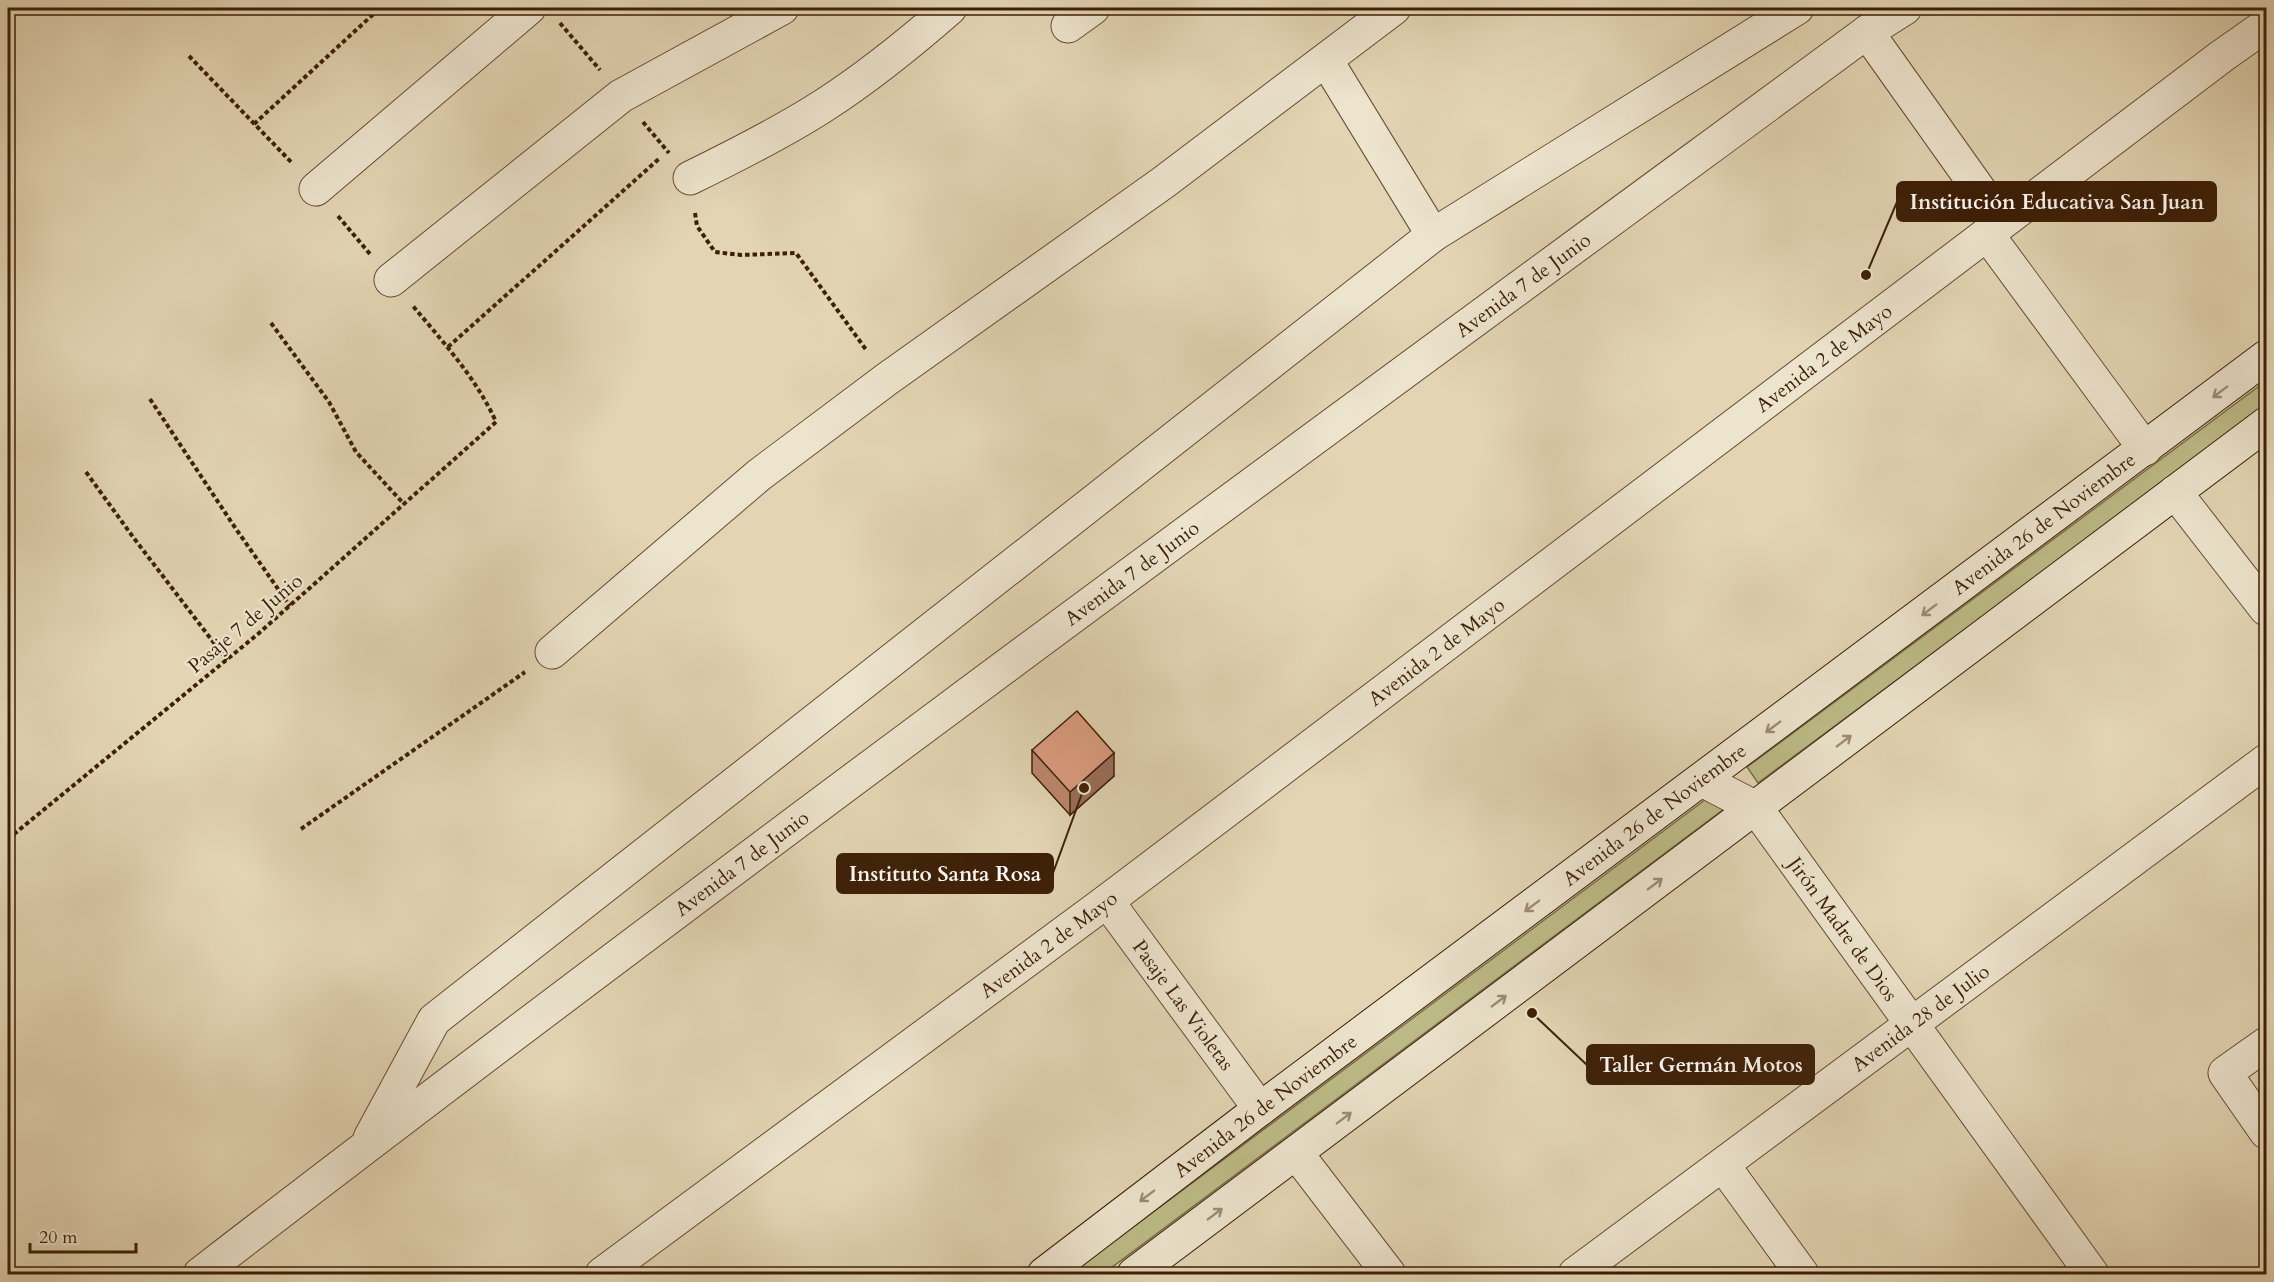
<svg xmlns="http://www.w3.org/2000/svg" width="2274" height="1282" font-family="Cardo,serif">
  <rect width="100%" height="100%" fill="#e3d5b4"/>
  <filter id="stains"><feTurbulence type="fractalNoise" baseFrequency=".00333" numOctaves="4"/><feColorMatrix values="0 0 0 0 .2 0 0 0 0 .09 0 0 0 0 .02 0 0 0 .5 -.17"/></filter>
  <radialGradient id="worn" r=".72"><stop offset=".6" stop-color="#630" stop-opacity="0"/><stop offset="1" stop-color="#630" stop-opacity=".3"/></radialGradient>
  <g fill="#bcbb87" stroke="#7c6d47" stroke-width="1.5">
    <polygon points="2266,381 2266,406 1758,783 1747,767"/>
    <polygon points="1713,794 1724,809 1103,1274 1070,1274"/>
  </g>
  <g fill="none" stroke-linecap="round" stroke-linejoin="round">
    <defs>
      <g id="street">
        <polyline points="1068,26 1093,8"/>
        <polyline points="1867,32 2002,222"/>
        <polyline points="1326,60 1433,235"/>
        <path d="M690,178c45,-22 91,-45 133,-72 45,-29 87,-63 127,-98"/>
        <polyline points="316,189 529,8"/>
        <polyline points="1987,234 2145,449"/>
        <polyline points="391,280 621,96 782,8"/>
        <polyline points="2175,492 2266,609"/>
        <polyline points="552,652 759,475 887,379 1164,182 1394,8"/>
        <path id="s1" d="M1702,780l54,28 336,466"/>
        <path id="s2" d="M1107,901l153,208"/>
        <polyline points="2266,1044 2225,1073 2266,1132"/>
        <polyline points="370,1138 434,1020 1433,235 1797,8"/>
        <polyline points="1297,1154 1389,1274"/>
        <polyline points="1723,1165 1802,1274"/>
        <path id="s3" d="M200,1274c549,-423 1109,-832 1667,-1242l38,-24"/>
        <path id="s4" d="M602,1274l505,-373 1115,-845 44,-31"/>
        <path id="s5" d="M1575,1274l691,-513"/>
      </g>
      <g id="secondary">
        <path id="s6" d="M1044,1274l216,-165 1006,-752"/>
        <polyline points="1134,1274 2266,424"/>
      </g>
    </defs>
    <use href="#street" stroke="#664c32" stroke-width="35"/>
    <use href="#secondary" stroke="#3c1f07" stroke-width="35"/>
    <g stroke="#3c1f07" stroke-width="4" stroke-dasharray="4.5 3" stroke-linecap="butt">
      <polyline points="560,23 600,70"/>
      <polyline points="189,56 292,163"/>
      <polyline points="643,122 669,153"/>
      <polyline points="254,124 380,8"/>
      <polyline points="695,213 697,226 715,252 741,255 796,253 867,351"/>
      <polyline points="338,216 370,254"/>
      <polyline points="271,323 329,402 356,452 404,504"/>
      <polyline points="448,347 660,158"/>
      <polyline points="150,399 236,529 290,606"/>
      <polyline points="86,472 133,537 227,660"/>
      <polyline points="301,829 525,672"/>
      <path d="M8,839l250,-205 238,-212c-19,-43 -53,-80 -83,-116"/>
    </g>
    <use href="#street" stroke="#ede4ce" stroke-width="33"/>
    <use href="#secondary" stroke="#ede4ce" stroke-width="33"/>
  </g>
  <polygon fill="#bc876e" stroke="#3c1f07" stroke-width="1.5" points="1032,750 1114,776 1070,815 1032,773"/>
  <polygon fill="#996e5a" stroke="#3c1f07" stroke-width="1.5" points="1114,753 1114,776 1070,815 1070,792"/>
  <polygon fill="#db9d80" stroke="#3c1f07" stroke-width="1.5" points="1077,711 1114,753 1070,792 1032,750"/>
  <defs><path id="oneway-shaft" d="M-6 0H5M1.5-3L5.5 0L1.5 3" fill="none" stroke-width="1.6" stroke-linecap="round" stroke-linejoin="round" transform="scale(1.5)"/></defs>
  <g stroke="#9d8b74">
    <use href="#oneway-shaft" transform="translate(2220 392) rotate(143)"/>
    <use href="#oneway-shaft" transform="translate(1929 610) rotate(143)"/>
    <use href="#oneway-shaft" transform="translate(1773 727) rotate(143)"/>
    <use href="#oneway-shaft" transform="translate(1844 741) rotate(-37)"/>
    <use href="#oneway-shaft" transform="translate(1655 884) rotate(-37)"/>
    <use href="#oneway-shaft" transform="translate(1532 906) rotate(143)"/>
    <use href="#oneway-shaft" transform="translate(1499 1001) rotate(-37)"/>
    <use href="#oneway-shaft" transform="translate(1344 1118) rotate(-37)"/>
    <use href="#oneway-shaft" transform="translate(1147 1196) rotate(143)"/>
    <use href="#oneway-shaft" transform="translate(1215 1214) rotate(-37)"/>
  </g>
  <g text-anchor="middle" stroke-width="4.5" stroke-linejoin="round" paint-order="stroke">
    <g font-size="20" fill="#3c1f07" stroke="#ede4ce">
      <text dy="7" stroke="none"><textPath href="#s3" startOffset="1652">Avenida 7 de Junio</textPath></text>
      <text dy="7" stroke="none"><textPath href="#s4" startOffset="1527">Avenida 2 de Mayo</textPath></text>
      <text dy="7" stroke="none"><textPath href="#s6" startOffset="1250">Avenida 26 de Noviembre</textPath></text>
      <text dy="7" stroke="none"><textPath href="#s3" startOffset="1166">Avenida 7 de Junio</textPath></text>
      <text transform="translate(245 623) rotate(-40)" y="7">Pasaje 7 de Junio</text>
      <text dy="7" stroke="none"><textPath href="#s4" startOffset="1041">Avenida 2 de Mayo</textPath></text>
      <text dy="7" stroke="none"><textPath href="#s6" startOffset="764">Avenida 26 de Noviembre</textPath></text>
      <text dy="7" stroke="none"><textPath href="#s3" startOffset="680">Avenida 7 de Junio</textPath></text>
      <text dy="7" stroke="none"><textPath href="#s1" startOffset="210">Jirón Madre de Dios</textPath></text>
      <text dy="7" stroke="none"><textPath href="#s4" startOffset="555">Avenida 2 de Mayo</textPath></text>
      <text dy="7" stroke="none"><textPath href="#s2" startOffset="129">Pasaje Las Violetas</textPath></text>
      <text dy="7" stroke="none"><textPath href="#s5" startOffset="430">Avenida 28 de Julio</textPath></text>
      <text dy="7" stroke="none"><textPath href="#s6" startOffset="278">Avenida 26 de Noviembre</textPath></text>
    </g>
  </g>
  <path fill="none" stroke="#3c1f07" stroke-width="2" d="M1866 275L1897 202M1084 788L1053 873M1532 1013L1587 1065"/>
  <g fill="#3c1f07" stroke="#ede4ce" stroke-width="2">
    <circle cx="1866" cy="275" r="6"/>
    <circle cx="1084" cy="788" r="6"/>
    <circle cx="1532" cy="1013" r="6"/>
  </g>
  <g fill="#3c1f07" stroke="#3c1f07" stroke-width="2">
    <rect x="1897" y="182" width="319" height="39" rx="6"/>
    <rect x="837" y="854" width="216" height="39" rx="6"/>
    <rect x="1587" y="1045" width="227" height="39" rx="6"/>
  </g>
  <g font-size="21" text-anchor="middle" font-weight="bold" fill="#fff">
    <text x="2057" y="209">Institución Educativa San Juan</text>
    <text x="945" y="881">Instituto Santa Rosa</text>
    <text x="1701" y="1072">Taller Germán Motos</text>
  </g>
  <rect width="2274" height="1282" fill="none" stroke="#e3d5b4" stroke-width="30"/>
  <rect x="9" y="9" width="2256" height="1264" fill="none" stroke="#3c1f07" stroke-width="3"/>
  <rect x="15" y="15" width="2244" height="1252" fill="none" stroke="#3c1f07" stroke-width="1.5"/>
  <path d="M30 1243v9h106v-9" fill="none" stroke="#3c1f07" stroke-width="3"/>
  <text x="39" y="1243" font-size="18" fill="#3c1f07" stroke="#ede4ce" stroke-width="4.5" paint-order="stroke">20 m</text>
  <rect width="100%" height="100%" filter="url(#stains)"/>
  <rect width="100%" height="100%" fill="url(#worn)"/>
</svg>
